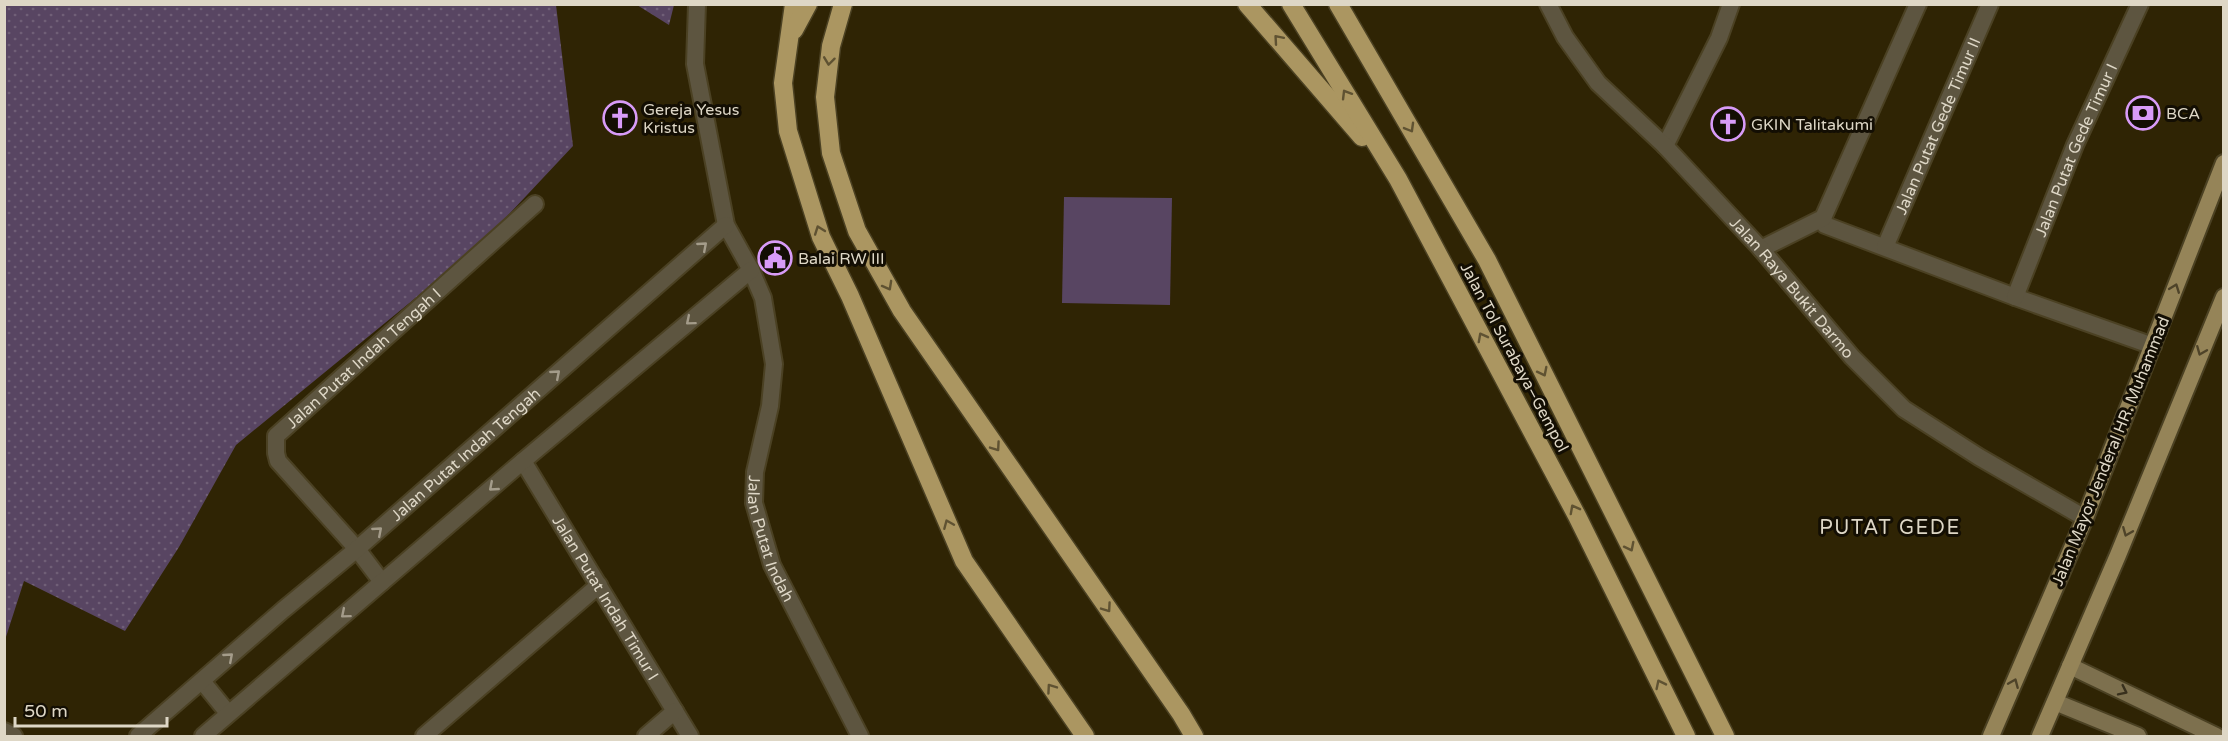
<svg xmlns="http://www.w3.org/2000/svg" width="2228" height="741" font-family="'Varela Round',sans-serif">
  <defs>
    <pattern id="grass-dots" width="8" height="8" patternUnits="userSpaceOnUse" patternTransform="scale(1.5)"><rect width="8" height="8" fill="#584562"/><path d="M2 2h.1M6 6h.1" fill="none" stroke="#705f77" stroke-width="1.8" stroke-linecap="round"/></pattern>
  </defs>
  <rect width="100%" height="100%" fill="#2f2404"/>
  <g fill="url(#grass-dots)">
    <polygon points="6,5 556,5 573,146 479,246 236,445 179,547 125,631 24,581 5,640"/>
    <polygon points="637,5 674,5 669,25"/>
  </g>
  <polygon fill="#584562" points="1064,197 1172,198 1170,305 1062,303"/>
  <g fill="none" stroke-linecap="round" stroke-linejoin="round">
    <defs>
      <g id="minor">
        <path id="s1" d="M697,4l-2,60 31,161 25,45 12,28 11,66 -4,42 -15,66 -1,31 18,62 88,171"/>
        <polyline points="1665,146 1719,38 1731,4"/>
        <polyline points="1823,218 1825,225 2015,297 2153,346"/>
        <path id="s2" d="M1885,247l105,-243"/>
        <polyline points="1761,249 1823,218 1918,4"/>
        <path id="s3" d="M2015,297l60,-152 65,-141"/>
        <path id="s4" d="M523,461l167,275"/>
        <path id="s5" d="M382,582l-25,-33 -79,-88 -2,-8v-17l259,-232"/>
        <polyline points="202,681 228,713"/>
        <polyline points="4,731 14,736"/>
        <path id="s6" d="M138,736l145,-126 74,-61 369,-324"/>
        <polyline points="203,736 523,461 751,270"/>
        <polyline points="424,736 599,585"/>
        <polyline points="646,736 675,711"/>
      </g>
      <g id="tertiary">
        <path id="s7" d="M1548,4l17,33 33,46 67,63 96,103 91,108 52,52 75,48 106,61"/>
      </g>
      <g id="secondary">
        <polyline points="2070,666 2216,736"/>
        <polyline points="2055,702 2138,736"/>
      </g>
      <g id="primary">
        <polyline points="1991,736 2085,518 2224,163"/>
        <polyline points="2040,736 2118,555 2224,297"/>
      </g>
      <g id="motorway">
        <polyline points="794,4 783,83 788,131 821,237 850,296 964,561 1085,736"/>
        <polyline points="843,4 831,46 825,97 831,153 857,231 902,311 1181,714 1194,736"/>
        <polyline points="1247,4 1362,137"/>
        <polyline points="1291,4 1398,179 1577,516 1686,736"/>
        <polyline points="1338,4 1487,260 1725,736"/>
        <polyline points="794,30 808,4"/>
      </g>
    </defs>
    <use href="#minor" stroke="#4b4123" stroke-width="20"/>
    <use href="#tertiary" stroke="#4b4123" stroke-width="20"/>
    <use href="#secondary" stroke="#4b4123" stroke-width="20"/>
    <use href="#primary" stroke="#4b4123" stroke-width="20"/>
    <use href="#motorway" stroke="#4b4123" stroke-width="21"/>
    <use href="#minor" stroke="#5d5540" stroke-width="16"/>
    <use href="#tertiary" stroke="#5d5540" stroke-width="16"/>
    <use href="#secondary" stroke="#7d704e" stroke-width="16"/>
    <use href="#primary" stroke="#958458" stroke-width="16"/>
    <use href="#motorway" stroke="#ab9661" stroke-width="18"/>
  </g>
  <defs><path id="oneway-chevron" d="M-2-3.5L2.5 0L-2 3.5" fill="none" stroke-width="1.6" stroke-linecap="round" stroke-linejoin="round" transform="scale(1.5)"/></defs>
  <g stroke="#5f5232">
    <use href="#oneway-chevron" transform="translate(1278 39) rotate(-131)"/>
    <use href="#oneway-chevron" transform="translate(829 61) rotate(97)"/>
    <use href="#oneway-chevron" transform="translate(1346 94) rotate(-121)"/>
    <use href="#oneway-chevron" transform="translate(1410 128) rotate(60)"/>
    <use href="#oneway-chevron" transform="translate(819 230) rotate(-110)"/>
    <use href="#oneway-chevron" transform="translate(888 286) rotate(61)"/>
    <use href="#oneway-chevron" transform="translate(1482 337) rotate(-118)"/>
    <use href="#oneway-chevron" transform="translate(1543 372) rotate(63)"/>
    <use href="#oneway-chevron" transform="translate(996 447) rotate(55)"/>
    <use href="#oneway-chevron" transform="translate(1574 509) rotate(-118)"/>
    <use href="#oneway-chevron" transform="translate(948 524) rotate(-113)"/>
    <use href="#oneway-chevron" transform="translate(1630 547) rotate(63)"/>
    <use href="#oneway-chevron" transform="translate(1107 608) rotate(55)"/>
    <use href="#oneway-chevron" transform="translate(1660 684) rotate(-116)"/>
    <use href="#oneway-chevron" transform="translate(1051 688) rotate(-125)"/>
  </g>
  <g stroke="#a49c8a">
    <use href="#oneway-chevron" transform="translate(703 246) rotate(-41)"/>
    <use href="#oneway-chevron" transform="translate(690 321) rotate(140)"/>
    <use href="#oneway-chevron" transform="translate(556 374) rotate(-41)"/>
    <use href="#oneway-chevron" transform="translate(493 487) rotate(139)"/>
    <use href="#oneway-chevron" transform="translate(378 531) rotate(-41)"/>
    <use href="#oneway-chevron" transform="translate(345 614) rotate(140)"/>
    <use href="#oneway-chevron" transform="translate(229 657) rotate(-41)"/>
  </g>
  <g stroke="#4e4329">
    <use href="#oneway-chevron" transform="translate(2175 288) rotate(-69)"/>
    <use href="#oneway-chevron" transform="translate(2201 351) rotate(112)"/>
    <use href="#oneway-chevron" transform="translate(2127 532) rotate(112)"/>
    <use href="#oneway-chevron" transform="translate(2014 683) rotate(-67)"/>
  </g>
  <use stroke="#38301d" href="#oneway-chevron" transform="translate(2123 691) rotate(26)"/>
  <defs>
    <symbol id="bank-ring" viewBox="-11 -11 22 22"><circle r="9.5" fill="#130e03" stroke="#d89bf8" stroke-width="1.5"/><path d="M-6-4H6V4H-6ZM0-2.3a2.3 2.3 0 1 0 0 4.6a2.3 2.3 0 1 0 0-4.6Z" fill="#d89bf8"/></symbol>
    <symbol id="church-ring" viewBox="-11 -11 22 22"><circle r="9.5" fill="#130e03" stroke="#d89bf8" stroke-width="1.5"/><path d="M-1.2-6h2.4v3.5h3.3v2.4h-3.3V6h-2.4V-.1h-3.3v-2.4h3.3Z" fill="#d89bf8"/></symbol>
    <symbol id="civic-ring" viewBox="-11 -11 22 22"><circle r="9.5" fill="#130e03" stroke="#d89bf8" stroke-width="1.5"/><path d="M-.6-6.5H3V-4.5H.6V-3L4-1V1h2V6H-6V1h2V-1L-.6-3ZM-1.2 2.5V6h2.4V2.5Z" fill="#d89bf8"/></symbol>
  </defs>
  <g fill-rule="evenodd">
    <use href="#bank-ring" x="2124" y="94" width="38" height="38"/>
    <use href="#church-ring" x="601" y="99" width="38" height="38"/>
    <use href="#church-ring" x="1709" y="105" width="38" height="38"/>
    <use href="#civic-ring" x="756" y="239" width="38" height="38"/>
  </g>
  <g text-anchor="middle" stroke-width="6" stroke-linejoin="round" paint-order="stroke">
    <g font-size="16" fill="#ded7c6" stroke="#130e03" text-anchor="start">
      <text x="643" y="115">Gereja Yesus<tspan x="643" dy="18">Kristus</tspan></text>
      <text x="2166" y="119">BCA</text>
      <text x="1751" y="130">GKIN Talitakumi</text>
      <text x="798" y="264">Balai RW III</text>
    </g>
    <g font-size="16" fill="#ded7c6" stroke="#130e03">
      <text dy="6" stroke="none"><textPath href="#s2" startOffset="132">Jalan Putat Gede Timur II</textPath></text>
      <text dy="6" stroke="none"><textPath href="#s3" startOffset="159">Jalan Putat Gede Timur I</textPath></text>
      <text dy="6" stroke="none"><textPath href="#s7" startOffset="376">Jalan Raya Bukit Darmo</textPath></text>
      <text transform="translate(1515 357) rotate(62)" y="6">Jalan Tol Surabaya–Gempol</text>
      <text dy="6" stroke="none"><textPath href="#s5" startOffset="302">Jalan Putat Indah Tengah I</textPath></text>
      <text transform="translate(2110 451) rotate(-68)" y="6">Jalan Mayor Jenderal HR. Muhammad</text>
      <text dy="6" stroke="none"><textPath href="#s6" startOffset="432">Jalan Putat Indah Tengah</textPath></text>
      <text dy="6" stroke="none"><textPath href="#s1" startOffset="552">Jalan Putat Indah</textPath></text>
      <text dy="6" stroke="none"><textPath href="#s4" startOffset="160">Jalan Putat Indah Timur I</textPath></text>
    </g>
    <g font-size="20" letter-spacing="1.5" fill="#ded7c6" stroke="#130e03">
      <text x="1890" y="534">PUTAT GEDE</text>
    </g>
  </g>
  <rect width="2228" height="741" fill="none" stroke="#ded7c6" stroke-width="12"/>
  <path d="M15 717v9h152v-9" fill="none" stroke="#ded7c6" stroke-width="3"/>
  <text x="24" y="717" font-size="18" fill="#ded7c6" stroke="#130e03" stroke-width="4.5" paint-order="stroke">50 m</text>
</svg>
